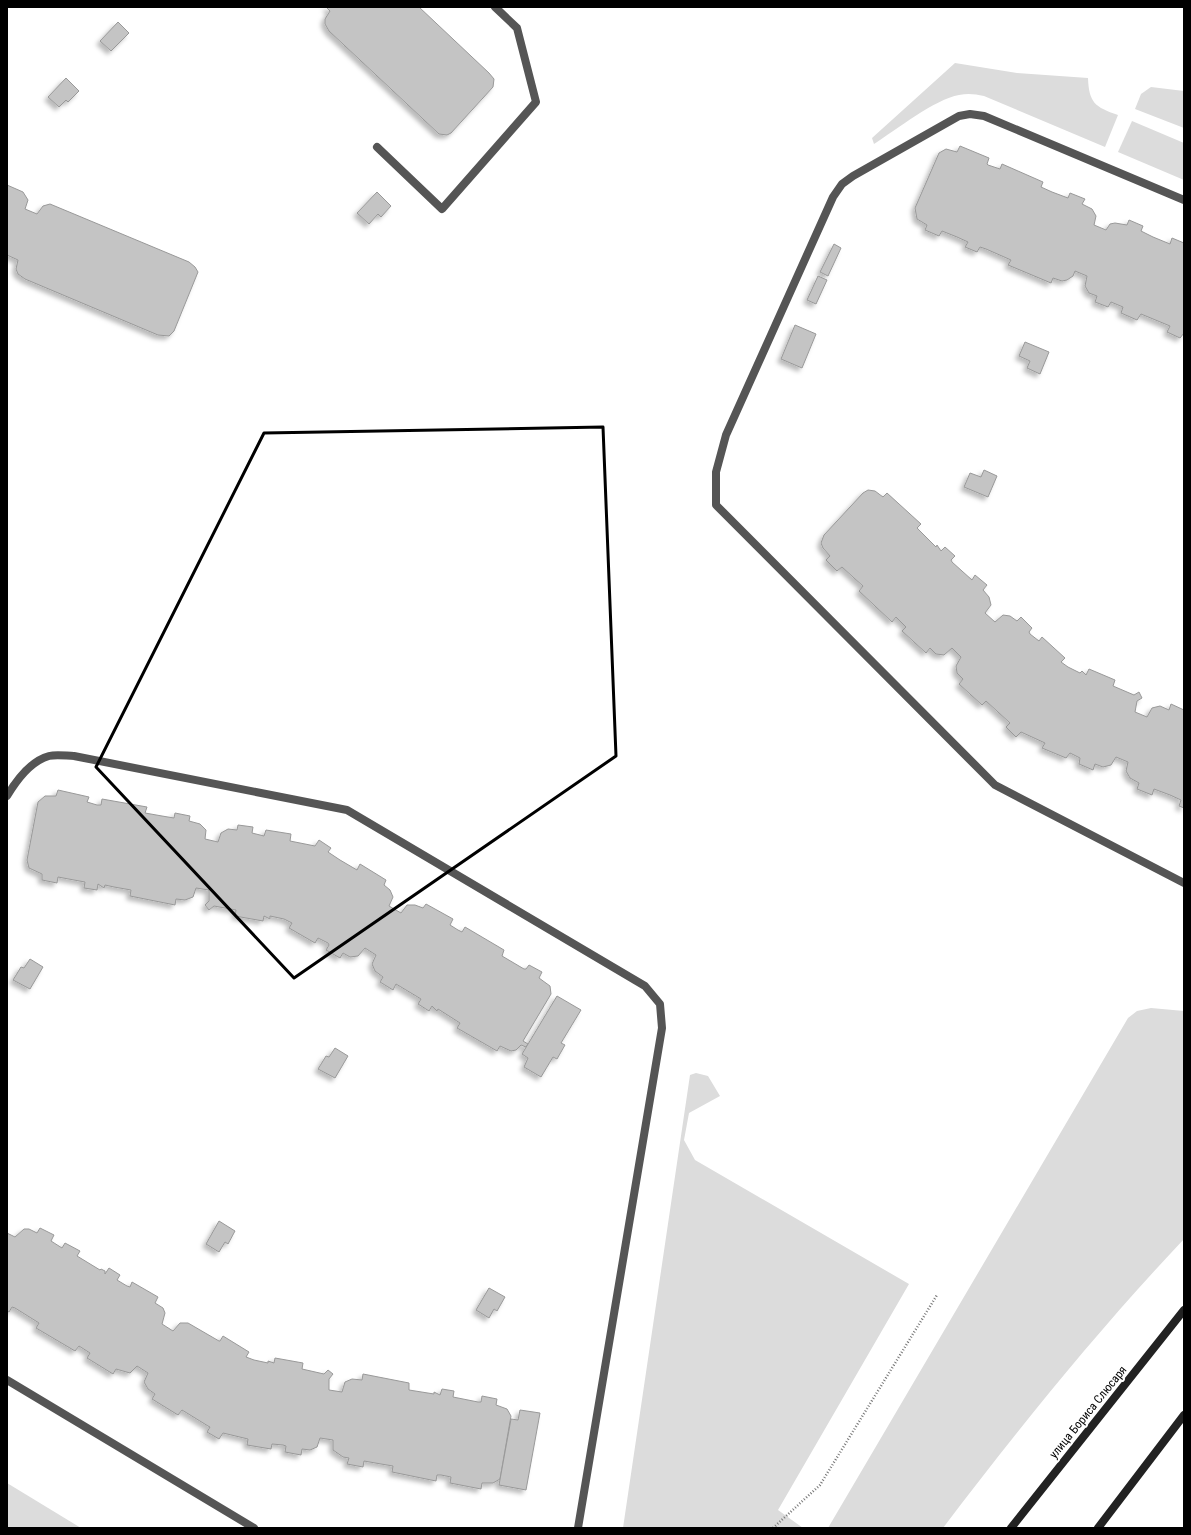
<svg xmlns="http://www.w3.org/2000/svg" width="1191" height="1535" font-family="'Roboto Condensed',sans-serif">
  <defs>
    <filter id="shadow"><feDropShadow dx="-3.5" dy="3.5" stdDeviation="2" flood-color="#0004"/></filter>
  </defs>
  <rect width="100%" height="100%" fill="#fff"/>
  <g fill="#dcdcdc">
    <path d="M955,63l62,10 71,5c1,25 7,29 30,37l-13,32 -121,-51c-9,-2 -16,-3 -25,-1 -24,4 -63,35 -85,49l-2,-6z"/>
    <polygon points="1151,87 1184,91 1184,128 1135,109 1141,94"/>
    <polygon points="1132,121 1184,143 1184,180 1118,152"/>
    <path d="M1151,1008l33,3v228c-85,90 -166,190 -241,289h-115l300,-510 9,-7z"/>
    <polygon points="696,1073 708,1076 720,1096 689,1113 684,1140 695,1160 909,1284 778,1510 803,1528 623,1528 690,1075"/>
    <polygon points="7,1483 81,1528 7,1528"/>
  </g>
  <g fill="#c4c4c4" stroke="#999" filter="url(#shadow)">
    <polygon points="326,7 419,7 489,73 494,79 493,87 451,133 447,135 439,134 329,31 325,24 325,19 330,11"/>
    <polygon points="118,22 129,33 111,51 100,41"/>
    <polygon points="66,78 79,91 68,102 66,100 59,107 48,97"/>
    <polygon points="960,146 989,158 987,164 988,165 1000,169 1002,164 1043,182 1041,187 1052,192 1068,198 1070,193 1085,199 1082,204 1092,209 1096,216 1094,225 1106,230 1110,224 1115,223 1127,225 1129,220 1143,226 1141,231 1153,237 1170,244 1172,238 1184,243 1184,333 1180,338 1167,332 1170,326 1141,314 1137,320 1121,313 1123,307 1111,302 1108,307 1095,302 1097,296 1089,293 1085,286 1087,276 1075,271 1073,276 1067,280 1062,281 1053,278 1051,283 1008,265 1011,260 986,249 980,247 977,252 965,247 968,242 957,237 942,231 939,236 925,230 927,225 917,219 915,208 939,153 946,149 957,152"/>
    <polygon points="7,185 23,192 28,200 25,209 37,214 43,206 50,204 189,262 195,267 198,272 174,331 169,336 158,335 25,279 18,274 16,269 18,260 7,255"/>
    <polygon points="377,192 391,206 381,217 378,214 369,224 357,213"/>
    <polygon points="834,244 841,248 828,276 820,272"/>
    <polygon points="818,276 827,280 816,304 807,300"/>
    <polygon points="795,325 816,334 802,368 781,359"/>
    <polygon points="1025,342 1049,352 1040,374 1027,368 1030,361 1019,356"/>
    <polygon points="984,470 997,476 988,497 964,487 970,473 981,477"/>
    <polygon points="868,490 875,491 883,497 887,493 921,524 917,528 936,547 937,545 941,551 945,547 955,556 951,560 952,562 972,580 975,575 987,585 983,590 989,597 991,605 985,613 995,622 1003,615 1010,616 1017,621 1021,617 1032,628 1029,632 1030,634 1039,641 1042,637 1065,658 1061,662 1068,667 1080,673 1082,671 1086,675 1089,669 1115,680 1113,686 1134,695 1139,692 1142,698 1137,701 1135,712 1147,717 1152,708 1160,706 1169,710 1171,704 1184,710 1184,808 1179,806 1181,800 1170,795 1154,789 1152,795 1137,789 1139,783 1130,778 1126,771 1128,762 1116,757 1111,765 1103,767 1095,764 1093,770 1079,764 1080,758 1070,753 1066,758 1042,748 1045,743 1021,732 1016,737 1006,727 1010,723 986,701 982,705 959,684 963,679 957,673 956,666 961,657 952,648 944,655 936,654 930,648 926,653 902,631 906,627 896,617 892,622 859,591 863,586 854,578 842,567 837,571 826,560 830,556 823,548 821,543 824,535 863,493"/>
    <polygon points="58,790 89,797 87,802 97,805 101,805 102,799 147,807 145,813 162,816 174,818 175,813 190,816 189,821 200,824 206,830 205,839 218,842 221,833 228,829 237,830 238,825 253,827 252,833 264,836 266,830 291,834 290,841 315,846 319,840 331,848 328,852 340,860 357,870 360,864 386,880 384,885 390,890 393,897 389,906 401,913 407,905 415,905 423,908 426,904 453,919 450,925 458,930 462,932 465,927 504,950 502,956 524,969 526,969 529,965 542,972 539,978 550,986 551,994 523,1041 528,1044 526,1047 521,1045 516,1050 511,1051 500,1046 497,1051 457,1028 460,1023 438,1009 437,1011 432,1006 429,1011 418,1004 421,999 396,984 393,990 380,982 383,977 375,971 372,964 376,955 365,948 358,956 350,957 343,953 340,958 326,950 329,945 328,943 318,938 315,943 289,928 292,923 284,919 270,916 270,919 264,916 263,921 235,916 236,910 214,906 209,910 205,905 209,901 209,890 196,888 193,897 185,900 176,899 175,905 130,896 131,890 114,887 105,885 104,888 98,884 97,890 84,888 85,882 74,880 58,877 57,883 42,880 42,874 29,868 27,860 38,802 45,796 56,796"/>
    <polygon points="30,959 43,967 30,989 13,980 21,967 24,968"/>
    <polygon points="557,996 581,1010 561,1043 565,1045 557,1059 553,1057 541,1077 524,1067 528,1058 522,1054"/>
    <polygon points="335,1048 348,1056 335,1078 318,1069 326,1056 329,1057"/>
    <polygon points="219,1221 235,1231 228,1244 225,1242 219,1252 206,1244"/>
    <polygon points="40,1228 54,1235 51,1241 62,1248 65,1243 80,1251 77,1256 100,1270 101,1269 105,1271 105,1274 109,1268 120,1275 117,1280 127,1286 130,1287 132,1282 158,1297 155,1303 163,1308 165,1313 162,1324 173,1331 180,1323 188,1323 219,1341 220,1341 223,1336 249,1352 246,1357 254,1360 268,1363 268,1361 274,1363 275,1358 303,1363 302,1369 324,1374 328,1370 333,1374 329,1379 329,1390 342,1392 345,1382 352,1379 362,1380 363,1374 409,1383 409,1390 434,1394 434,1392 440,1395 442,1389 454,1391 453,1397 478,1402 481,1402 482,1396 497,1399 496,1405 507,1409 511,1416 500,1479 493,1483 482,1483 481,1489 450,1483 451,1477 441,1475 437,1475 436,1481 392,1472 393,1466 381,1464 364,1461 363,1467 347,1464 349,1458 343,1457 333,1450 333,1440 320,1438 317,1447 310,1450 302,1449 301,1455 285,1452 286,1446 283,1445 272,1444 271,1449 247,1445 248,1439 223,1433 219,1439 207,1432 210,1427 208,1426 182,1410 178,1415 152,1399 155,1394 148,1389 144,1382 148,1373 137,1366 130,1373 116,1369 113,1374 87,1358 90,1353 79,1346 75,1351 36,1328 39,1323 15,1308 12,1307 9,1312 7,1311 7,1233 15,1237 24,1229 29,1229 37,1233"/>
    <polygon points="489,1288 505,1297 497,1311 494,1309 489,1318 476,1310"/>
    <polygon points="520,1410 540,1413 526,1490 499,1485 511,1419 518,1420"/>
  </g>
  <g fill="none" stroke-linecap="round" stroke-linejoin="round">
    <polyline stroke="#777" stroke-width="2.5" stroke-dasharray="1 2" stroke-linecap="butt" points="773,1528 820,1485 937,1295"/>
    <g stroke="#555" stroke-width="8">
      <polyline points="377,147 442,209 536,102 517,28 495,7"/>
      <polyline points="1184,200 984,116 970,114 959,116 853,176 842,184 833,197 726,435 716,472 716,505 995,785 1184,883"/>
      <path d="M7,796c9,-15 23,-35 42,-40 8,-2 18,0 25,0l273,54 298,176 15,18 2,24 -84,500"/>
    </g>
    <polyline stroke="#555" stroke-width="8" points="7,1380 254,1528"/>
    <g stroke="#222" stroke-width="8">
      <polyline points="1011,1528 1184,1310"/>
      <polyline points="1098,1528 1184,1415"/>
    </g>
  </g>
  <path fill="none" stroke="#000" stroke-width="3" stroke-linejoin="round" d="M603,427l13,329 -322,222 -198,-211 168,-334z"/>
  <g text-anchor="middle" stroke-width="4" stroke-linejoin="round" paint-order="stroke">
    <g font-size="12" fill="#000" stroke="#fff">
      <text transform="translate(1088 1412) rotate(-51)" y="4">улица Бориса Слюсаря</text>
    </g>
  </g>
  <rect width="1191" height="1535" fill="none" stroke="#000000" stroke-width="16"/>
</svg>
